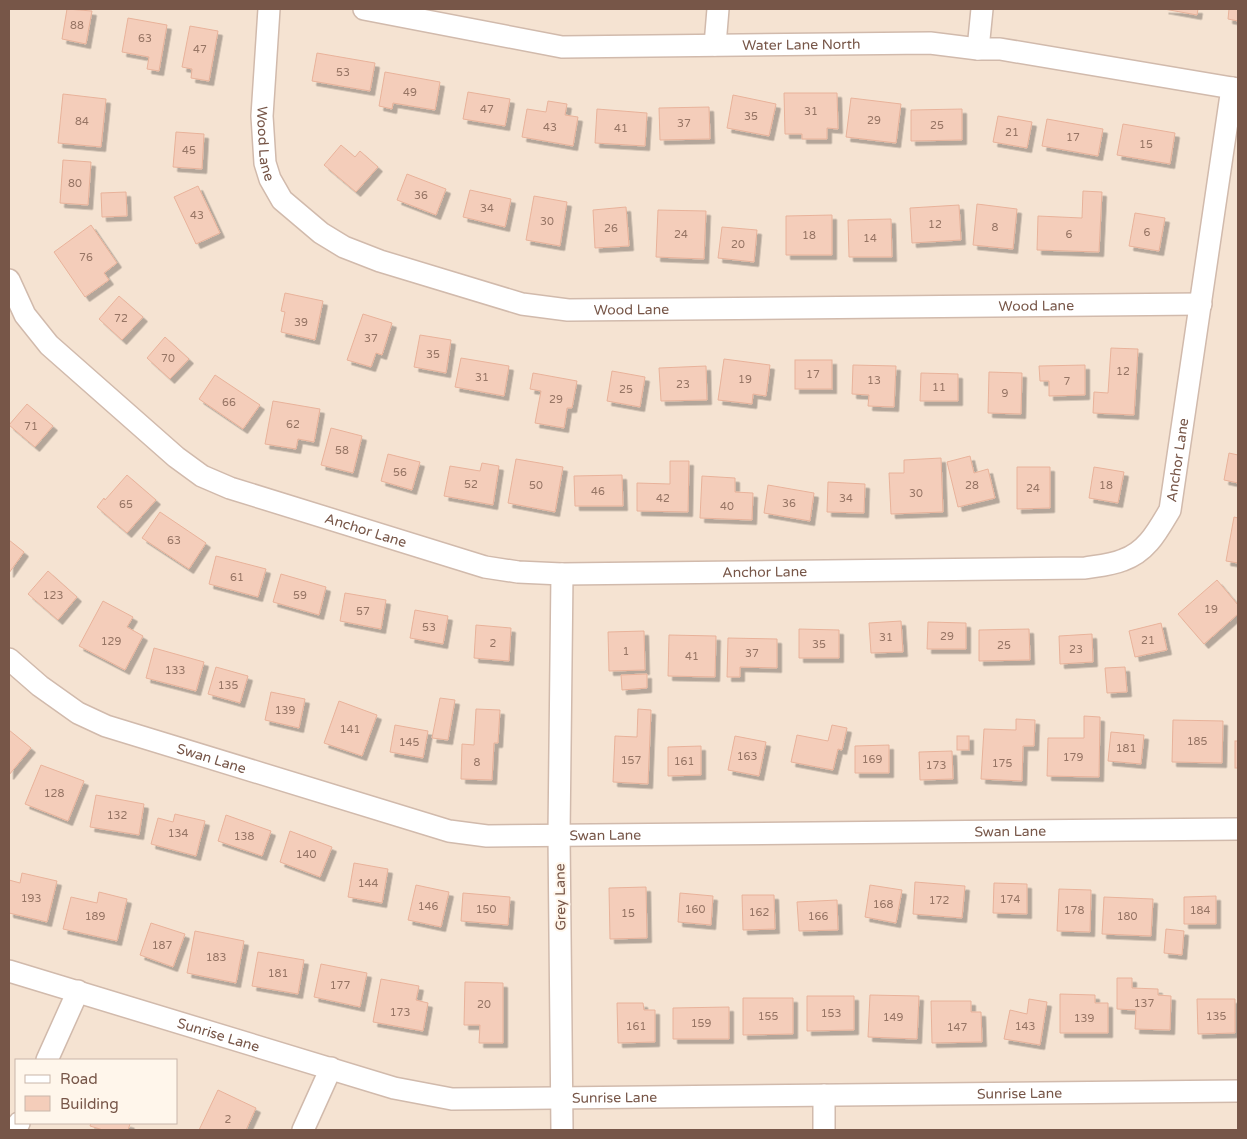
<svg xmlns="http://www.w3.org/2000/svg" width="1247" height="1139" font-family="'Varela Round',sans-serif">
  <defs>
    <filter id="shadow"><feDropShadow dx="4.5" dy="4.5" stdDeviation="0" flood-color="#0004"/></filter>
  </defs>
  <rect width="100%" height="100%" fill="#fdf2e4"/>
  <path fill="#f5e3d2" fill-rule="evenodd" d="M9,9h1229v1121h-1229zM16,1060h160v63h-160z"/>
  <g fill="#f4cdba" stroke="#e8b29a" filter="url(#shadow)">
    <polygon points="67,9 92,11 86,44 62,39"/>
    <polygon points="1164,9 1198,9 1197,15"/>
    <polygon points="1229,9 1238,9 1238,21 1228,19"/>
    <polygon points="128,18 167,25 159,71 147,69 149,57 122,52"/>
    <polygon points="190,26 218,31 209,81 191,78 192,69 182,67"/>
    <polygon points="317,53 375,63 370,91 312,81"/>
    <polygon points="385,72 440,82 435,110 393,103 392,109 379,106"/>
    <polygon points="468,92 510,99 505,126 463,119"/>
    <polygon points="784,93 837,93 838,129 827,128 827,139 802,139 802,134 785,134"/>
    <polygon points="63,94 106,99 101,147 58,143"/>
    <polygon points="733,95 776,104 769,136 727,128"/>
    <polygon points="851,98 901,104 896,143 846,137"/>
    <polygon points="548,101 567,104 565,115 578,117 573,146 522,137 527,109 546,112"/>
    <polygon points="709,107 710,139 660,140 659,108"/>
    <polygon points="597,109 647,113 645,146 595,143"/>
    <polygon points="962,109 962,140 911,141 911,110"/>
    <polygon points="998,116 1032,122 1027,148 993,142"/>
    <polygon points="1047,119 1103,129 1098,156 1042,146"/>
    <polygon points="1123,124 1175,133 1170,164 1117,155"/>
    <polygon points="176,132 204,134 202,169 173,167"/>
    <polygon points="341,145 355,157 360,151 378,167 356,192 324,165"/>
    <polygon points="63,160 91,162 88,205 60,203"/>
    <polygon points="407,174 446,189 436,215 397,200"/>
    <polygon points="198,186 220,233 196,244 174,197"/>
    <polygon points="470,190 511,199 505,227 463,217"/>
    <polygon points="1083,191 1102,192 1099,252 1037,250 1038,216 1082,218"/>
    <polygon points="126,192 127,216 102,217 101,193"/>
    <polygon points="534,196 567,202 560,246 526,240"/>
    <polygon points="977,204 1017,209 1013,249 973,245"/>
    <polygon points="959,205 961,240 912,243 910,208"/>
    <polygon points="626,207 629,246 595,248 593,210"/>
    <polygon points="658,210 706,211 704,259 656,257"/>
    <polygon points="1135,213 1165,218 1159,251 1129,246"/>
    <polygon points="832,215 832,255 786,255 786,216"/>
    <polygon points="891,219 892,257 849,257 848,220"/>
    <polygon points="91,225 117,263 104,273 109,280 85,297 54,252"/>
    <polygon points="722,227 757,230 754,262 718,258"/>
    <polygon points="285,293 323,301 315,340 281,332 285,312 281,311"/>
    <polygon points="119,296 143,317 122,340 99,319"/>
    <polygon points="363,314 392,323 382,355 376,353 371,367 347,360"/>
    <polygon points="420,335 451,340 446,373 414,367"/>
    <polygon points="165,337 189,359 170,379 147,358"/>
    <polygon points="1111,348 1138,349 1134,415 1093,413 1094,392 1108,393"/>
    <polygon points="461,358 509,366 504,396 455,387"/>
    <polygon points="724,359 770,365 766,396 753,394 752,404 718,400"/>
    <rect x="795" y="360" width="37" height="29"/>
    <polygon points="853,365 896,366 894,407 868,406 869,395 852,394"/>
    <polygon points="1085,365 1085,395 1049,396 1049,381 1040,381 1039,366"/>
    <polygon points="706,366 707,400 661,401 659,368"/>
    <polygon points="612,371 645,377 640,407 607,401"/>
    <polygon points="989,372 1022,373 1021,414 988,413"/>
    <polygon points="533,373 577,381 572,408 567,408 564,428 535,423 541,391 530,389"/>
    <polygon points="921,373 958,374 958,401 920,401"/>
    <polygon points="215,375 260,405 243,429 199,399"/>
    <polygon points="273,401 320,409 314,442 298,439 296,449 265,444"/>
    <polygon points="27,404 53,426 35,447 9,425"/>
    <polygon points="331,428 362,436 353,473 321,465"/>
    <polygon points="1229,453 1238,455 1238,483 1224,480"/>
    <polygon points="388,454 420,462 412,490 381,481"/>
    <polygon points="970,456 974,473 988,469 995,498 958,507 947,462"/>
    <polygon points="941,458 943,512 891,514 889,473 904,473 904,460"/>
    <polygon points="516,459 563,467 555,512 508,503"/>
    <polygon points="670,461 689,461 688,512 637,511 637,483 670,484"/>
    <polygon points="482,463 499,466 493,505 444,496 450,466 480,471"/>
    <polygon points="1017,467 1050,467 1050,508 1017,509"/>
    <polygon points="1094,467 1124,472 1118,503 1089,498"/>
    <polygon points="127,475 156,500 127,533 97,507 104,498 105,500"/>
    <polygon points="622,475 623,506 575,506 574,476"/>
    <polygon points="702,476 735,478 735,492 753,493 752,520 700,518"/>
    <polygon points="828,482 865,484 864,513 827,512"/>
    <polygon points="768,485 814,493 810,521 764,513"/>
    <polygon points="160,512 206,543 189,569 142,538"/>
    <polygon points="1234,517 1238,518 1238,563 1226,561"/>
    <polygon points="9,540 24,552 9,573"/>
    <polygon points="216,556 266,569 258,597 209,584"/>
    <polygon points="48,571 77,597 58,620 28,594"/>
    <polygon points="281,574 326,587 319,615 273,602"/>
    <polygon points="1217,580 1238,605 1238,614 1204,644 1178,614"/>
    <polygon points="345,593 386,600 381,629 340,621"/>
    <polygon points="103,601 133,617 127,627 143,636 125,670 79,646"/>
    <polygon points="415,610 448,616 443,644 410,638"/>
    <polygon points="901,621 903,652 871,653 869,623"/>
    <polygon points="928,622 966,623 966,649 927,649"/>
    <polygon points="1161,623 1167,650 1135,657 1129,631"/>
    <polygon points="476,625 511,628 509,661 474,658"/>
    <polygon points="799,629 839,630 839,658 799,658"/>
    <polygon points="1029,629 1030,660 979,661 979,630"/>
    <polygon points="644,631 645,670 609,671 608,632"/>
    <polygon points="1092,634 1093,662 1060,664 1059,636"/>
    <polygon points="669,635 716,636 715,677 668,676"/>
    <polygon points="728,638 777,639 777,668 740,667 740,677 727,677"/>
    <polygon points="154,648 204,662 196,691 146,678"/>
    <polygon points="216,667 248,676 240,703 208,694"/>
    <polygon points="1125,667 1127,692 1107,693 1105,668"/>
    <polygon points="647,674 647,688 622,690 621,675"/>
    <polygon points="271,692 305,699 299,728 265,720"/>
    <polygon points="440,698 455,700 448,740 432,738"/>
    <polygon points="339,701 377,715 362,756 324,743"/>
    <polygon points="476,709 500,710 498,743 494,743 492,780 461,779 462,744 474,745"/>
    <polygon points="638,709 651,710 648,784 613,782 615,736 637,737"/>
    <polygon points="1084,716 1100,717 1099,777 1047,776 1048,738 1084,738"/>
    <polygon points="1016,719 1035,720 1034,746 1023,746 1022,781 981,779 984,729 1016,730"/>
    <polygon points="1173,720 1223,721 1222,763 1172,762"/>
    <polygon points="395,725 428,731 423,758 390,752"/>
    <polygon points="832,725 847,728 842,750 838,749 833,770 791,762 797,735 828,741"/>
    <polygon points="9,730 31,748 9,775"/>
    <polygon points="1111,732 1144,735 1141,764 1108,761"/>
    <polygon points="735,736 766,742 759,776 728,770"/>
    <rect x="957" y="736" width="12" height="14"/>
    <rect x="1235" y="741" width="3" height="27"/>
    <polygon points="889,745 889,773 855,773 855,746"/>
    <polygon points="701,746 701,775 668,776 668,747"/>
    <polygon points="952,751 953,779 920,780 919,752"/>
    <polygon points="41,765 84,781 68,821 25,804"/>
    <polygon points="96,795 144,804 139,835 90,827"/>
    <polygon points="175,814 205,821 196,856 151,844 158,818 173,822"/>
    <polygon points="226,815 271,831 262,856 218,841"/>
    <polygon points="290,831 332,847 320,877 280,862"/>
    <polygon points="354,863 388,869 382,903 348,897"/>
    <polygon points="22,873 57,881 47,922 9,913 9,880 20,883"/>
    <polygon points="915,882 965,886 962,918 913,914"/>
    <polygon points="994,883 1027,884 1027,914 993,913"/>
    <polygon points="416,885 449,892 441,927 408,920"/>
    <polygon points="870,885 902,890 896,923 865,917"/>
    <polygon points="646,887 647,938 610,939 609,888"/>
    <polygon points="1059,889 1091,890 1090,932 1057,931"/>
    <polygon points="99,892 127,899 117,941 63,929 71,897 97,903"/>
    <polygon points="463,893 510,897 508,925 461,921"/>
    <polygon points="680,893 713,896 711,925 678,922"/>
    <polygon points="742,895 774,895 775,929 743,930"/>
    <polygon points="1216,896 1216,924 1184,924 1184,897"/>
    <polygon points="1104,897 1153,899 1151,936 1102,934"/>
    <polygon points="837,900 838,930 799,931 797,902"/>
    <polygon points="151,923 185,934 173,967 140,955"/>
    <polygon points="1166,929 1184,931 1182,955 1164,953"/>
    <polygon points="195,931 244,941 236,983 187,973"/>
    <polygon points="258,952 304,960 298,994 252,986"/>
    <polygon points="321,964 367,973 360,1007 314,997"/>
    <polygon points="1117,978 1132,978 1132,988 1158,989 1158,995 1171,996 1170,1030 1135,1029 1136,1010 1117,1009"/>
    <polygon points="381,979 419,986 416,1000 428,1003 423,1031 373,1022"/>
    <polygon points="465,982 503,983 503,1043 479,1043 480,1025 464,1025"/>
    <polygon points="1060,994 1095,995 1095,1003 1108,1003 1108,1033 1060,1033"/>
    <polygon points="870,995 919,996 917,1039 868,1037"/>
    <polygon points="807,996 854,996 854,1030 807,1031"/>
    <polygon points="743,998 793,998 793,1034 743,1035"/>
    <polygon points="1029,999 1047,1002 1040,1045 1004,1039 1010,1010 1027,1014"/>
    <polygon points="1197,999 1235,999 1235,1033 1198,1034"/>
    <polygon points="931,1001 971,1001 971,1012 981,1012 982,1042 932,1043"/>
    <polygon points="617,1003 643,1003 644,1010 655,1010 655,1042 618,1043"/>
    <polygon points="729,1007 729,1039 673,1039 673,1008"/>
    <polygon points="218,1090 256,1108 246,1130 199,1130"/>
    <polygon points="91,1123 127,1123 130,1124 128,1130 103,1130 90,1126"/>
  </g>
  <g fill="none" stroke-linecap="round" stroke-linejoin="round">
    <defs>
      <g id="minor">
        <path id="s1" d="M269,9l-7,107 3,47 5,16 12,21 39,33 23,14 36,14 142,43 46,6 633,-6"/>
        <path id="s2" d="M364,9l198,38 368,-4 48,6h22l238,40"/>
        <polyline points="715,45 718,9"/>
        <polyline points="978,49 982,9"/>
        <path id="s3" d="M9,280l16,35 24,30 127,112 26,19 28,12 255,79 33,5 44,2 523,-6c12,-2 26,-3 38,-8 24,-8 35,-30 47,-50l62,-422"/>
        <path id="s4" d="M9,659l31,27 38,27 28,13 343,105 38,5 751,-7"/>
        <path id="s5" d="M9,971l385,117 58,11 786,-8"/>
        <polyline points="47,1060 78,991"/>
        <polyline points="15,1130 19,1123"/>
        <polyline points="303,1130 331,1068"/>
        <polyline points="562,1130 559,835 562,574"/>
        <polyline points="824,1130 824,1095"/>
      </g>
    </defs>
    <use href="#minor" stroke="#d1baac" stroke-width="24"/>
    <use href="#minor" stroke="#fff" stroke-width="21"/>
  </g>
  <g text-anchor="middle" stroke-width="4" stroke-linejoin="round" paint-order="stroke">
    <g font-size="11" fill="#967464">
      <text x="77" y="29">88</text>
      <text x="145" y="42">63</text>
      <text x="200" y="53">47</text>
      <text x="343" y="76">53</text>
      <text x="410" y="96">49</text>
      <text x="487" y="113">47</text>
      <text x="811" y="115">31</text>
      <text x="751" y="120">35</text>
      <text x="874" y="124">29</text>
      <text x="82" y="125">84</text>
      <text x="684" y="127">37</text>
      <text x="937" y="129">25</text>
      <text x="550" y="131">43</text>
      <text x="621" y="132">41</text>
      <text x="1012" y="136">21</text>
      <text x="1073" y="141">17</text>
      <text x="1146" y="148">15</text>
      <text x="189" y="154">45</text>
      <text x="75" y="187">80</text>
      <text x="421" y="199">36</text>
      <text x="487" y="212">34</text>
      <text x="197" y="219">43</text>
      <text x="547" y="225">30</text>
      <text x="935" y="228">12</text>
      <text x="995" y="231">8</text>
      <text x="611" y="232">26</text>
      <text x="1147" y="236">6</text>
      <text x="681" y="238">24</text>
      <text x="1069" y="238">6</text>
      <text x="809" y="239">18</text>
      <text x="870" y="242">14</text>
      <text x="738" y="248">20</text>
      <text x="86" y="261">76</text>
      <text x="121" y="322">72</text>
      <text x="301" y="326">39</text>
      <text x="371" y="342">37</text>
      <text x="433" y="358">35</text>
      <text x="168" y="362">70</text>
      <text x="1123" y="375">12</text>
      <text x="813" y="378">17</text>
      <text x="482" y="381">31</text>
      <text x="745" y="383">19</text>
      <text x="874" y="384">13</text>
      <text x="1067" y="385">7</text>
      <text x="683" y="388">23</text>
      <text x="939" y="391">11</text>
      <text x="626" y="393">25</text>
      <text x="1005" y="397">9</text>
      <text x="556" y="403">29</text>
      <text x="229" y="406">66</text>
      <text x="293" y="428">62</text>
      <text x="31" y="430">71</text>
      <text x="342" y="454">58</text>
      <text x="400" y="476">56</text>
      <text x="471" y="488">52</text>
      <text x="536" y="489">50</text>
      <text x="972" y="489">28</text>
      <text x="1106" y="489">18</text>
      <text x="1033" y="492">24</text>
      <text x="598" y="495">46</text>
      <text x="916" y="497">30</text>
      <text x="663" y="502">42</text>
      <text x="846" y="502">34</text>
      <text x="789" y="507">36</text>
      <text x="126" y="508">65</text>
      <text x="727" y="510">40</text>
      <text x="174" y="544">63</text>
      <text x="237" y="581">61</text>
      <text x="53" y="599">123</text>
      <text x="300" y="599">59</text>
      <text x="1211" y="613">19</text>
      <text x="363" y="615">57</text>
      <text x="429" y="631">53</text>
      <text x="947" y="640">29</text>
      <text x="886" y="641">31</text>
      <text x="1148" y="644">21</text>
      <text x="111" y="645">129</text>
      <text x="493" y="647">2</text>
      <text x="819" y="648">35</text>
      <text x="1004" y="649">25</text>
      <text x="1076" y="653">23</text>
      <text x="626" y="655">1</text>
      <text x="752" y="657">37</text>
      <text x="692" y="660">41</text>
      <text x="175" y="674">133</text>
      <text x="228" y="689">135</text>
      <text x="285" y="714">139</text>
      <text x="350" y="733">141</text>
      <text x="1197" y="745">185</text>
      <text x="409" y="746">145</text>
      <text x="1126" y="752">181</text>
      <text x="747" y="760">163</text>
      <text x="1073" y="761">179</text>
      <text x="872" y="763">169</text>
      <text x="631" y="764">157</text>
      <text x="684" y="765">161</text>
      <text x="477" y="766">8</text>
      <text x="1002" y="767">175</text>
      <text x="936" y="769">173</text>
      <text x="54" y="797">128</text>
      <text x="117" y="819">132</text>
      <text x="178" y="837">134</text>
      <text x="244" y="840">138</text>
      <text x="306" y="858">140</text>
      <text x="368" y="887">144</text>
      <text x="31" y="902">193</text>
      <text x="1010" y="903">174</text>
      <text x="939" y="904">172</text>
      <text x="883" y="908">168</text>
      <text x="428" y="910">146</text>
      <text x="486" y="913">150</text>
      <text x="695" y="913">160</text>
      <text x="1074" y="914">178</text>
      <text x="1200" y="914">184</text>
      <text x="759" y="916">162</text>
      <text x="628" y="917">15</text>
      <text x="95" y="920">189</text>
      <text x="818" y="920">166</text>
      <text x="1127" y="920">180</text>
      <text x="162" y="949">187</text>
      <text x="216" y="961">183</text>
      <text x="278" y="977">181</text>
      <text x="340" y="989">177</text>
      <text x="1144" y="1007">137</text>
      <text x="484" y="1008">20</text>
      <text x="400" y="1016">173</text>
      <text x="831" y="1017">153</text>
      <text x="768" y="1020">155</text>
      <text x="1216" y="1020">135</text>
      <text x="893" y="1021">149</text>
      <text x="1084" y="1022">139</text>
      <text x="701" y="1027">159</text>
      <text x="636" y="1030">161</text>
      <text x="1025" y="1030">143</text>
      <text x="957" y="1031">147</text>
      <text x="228" y="1123">2</text>
    </g>
    <g font-size="14" fill="#775648" stroke="#fff6eb">
      <text dy="5" stroke="none"><textPath href="#s2" startOffset="441">Water Lane North</textPath></text>
      <text dy="5" stroke="none"><textPath href="#s1" startOffset="135">Wood Lane</textPath></text>
      <text dy="5" stroke="none"><textPath href="#s1" startOffset="975">Wood Lane</textPath></text>
      <text dy="5" stroke="none"><textPath href="#s1" startOffset="570">Wood Lane</textPath></text>
      <text dy="5" stroke="none"><textPath href="#s3" startOffset="1336">Anchor Lane</textPath></text>
      <text dy="5" stroke="none"><textPath href="#s3" startOffset="451">Anchor Lane</textPath></text>
      <text dy="5" stroke="none"><textPath href="#s3" startOffset="856">Anchor Lane</textPath></text>
      <text dy="5" stroke="none"><textPath href="#s4" startOffset="229">Swan Lane</textPath></text>
      <text dy="5" stroke="none"><textPath href="#s4" startOffset="1039">Swan Lane</textPath></text>
      <text dy="5" stroke="none"><textPath href="#s4" startOffset="634">Swan Lane</textPath></text>
      <text transform="translate(560 897) rotate(-91)" y="5">Grey Lane</text>
      <text dy="5" stroke="none"><textPath href="#s5" startOffset="219">Sunrise Lane</textPath></text>
      <text dy="5" stroke="none"><textPath href="#s5" startOffset="1029">Sunrise Lane</textPath></text>
      <text dy="5" stroke="none"><textPath href="#s5" startOffset="624">Sunrise Lane</textPath></text>
    </g>
  </g>
  <rect width="1247" height="1139" fill="none" stroke="#775648" stroke-width="20"/>
  <rect x="15" y="1059" width="162" height="65" fill="#fff6eb" stroke="#c9b6aa"/>
  <rect x="25" y="1075" width="25" height="8" fill="#ffffff" stroke="#c9b6aa"/>
  <text x="60" y="1084" font-size="15" fill="#775648">Road</text>
  <rect x="25" y="1096" width="25" height="15" fill="#f4cdba" stroke="#c9b6aa"/>
  <text x="60" y="1109" font-size="15" fill="#775648">Building</text>
</svg>
